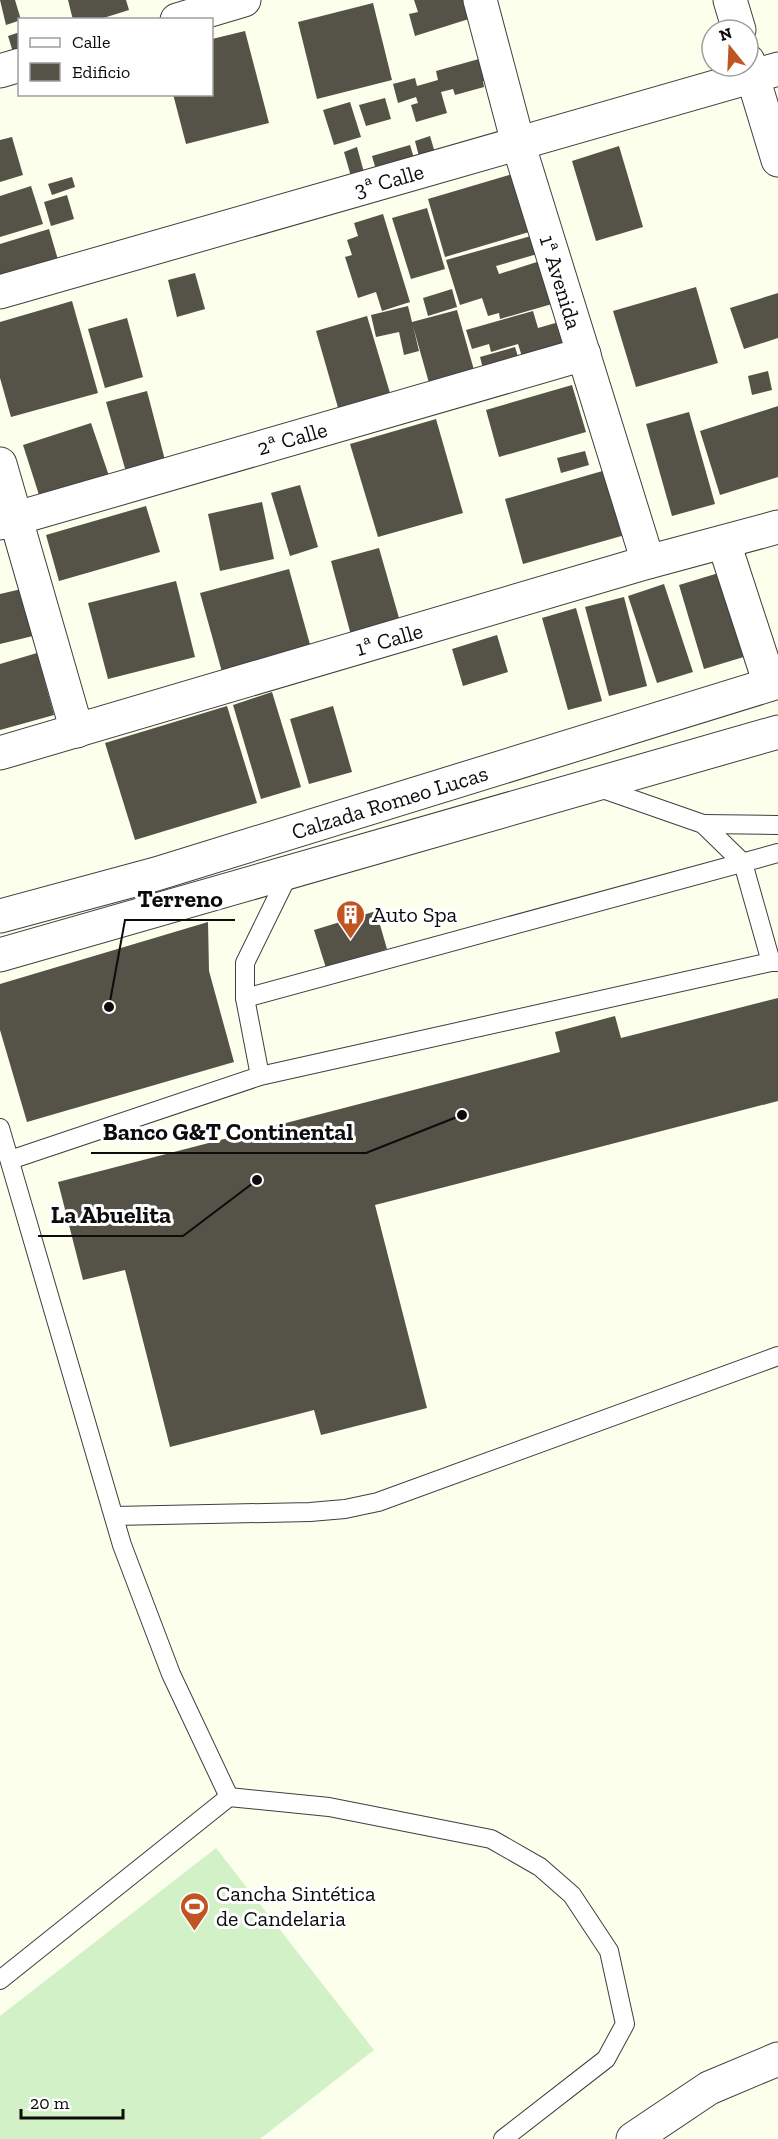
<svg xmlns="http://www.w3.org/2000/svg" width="778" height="2139" font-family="'Zilla Slab',serif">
  <rect width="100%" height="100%" fill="#fbffeb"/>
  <polygon fill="#d2f1c6" points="216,1848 374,2050 260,2139 0,2139 0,2016"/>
  <g fill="#555248">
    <polygon points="0,0 15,0 21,20 6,25"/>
    <polygon points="68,0 126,0 129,10 97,20 73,20"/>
    <polygon points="414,0 466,0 472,18 415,36 409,14 418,12"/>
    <polygon points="373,3 392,80 317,99 298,22"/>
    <polygon points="245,31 269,123 186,144 173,94 212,94 212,39"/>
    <polygon points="20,32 20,61 16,62 8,36"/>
    <polygon points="486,57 492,79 483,81 484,87 455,95 453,89 441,92 447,113 416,122 411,105 418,103 416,97 398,103 393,84 415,78 417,86 438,80 436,71"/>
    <polygon points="385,98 391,119 366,126 359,105"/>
    <polygon points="350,102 361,137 334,145 323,110"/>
    <polygon points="430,136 438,163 422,168 415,141"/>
    <polygon points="12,137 23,175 0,182 0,140"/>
    <polygon points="410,145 417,168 379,180 372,156"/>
    <polygon points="619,146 643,227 596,241 572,161"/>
    <polygon points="357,147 365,176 352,180 344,152"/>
    <polygon points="519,172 536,230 445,257 428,199"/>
    <polygon points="72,177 75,187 52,195 48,184"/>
    <polygon points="31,186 43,224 0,237 0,196"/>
    <polygon points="67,195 74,219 51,226 44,202"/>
    <polygon points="427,208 445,269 411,279 392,218"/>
    <polygon points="383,214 410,302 382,311 376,292 358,298 345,257 352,255 347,240 358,236 354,223"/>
    <polygon points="49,229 61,270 0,289 0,244"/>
    <polygon points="538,234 544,252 496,266 499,274 540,261 552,304 500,319 499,313 488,316 482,298 460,305 446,260"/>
    <polygon points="195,273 205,309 177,317 168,280"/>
    <polygon points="696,287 718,363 636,387 613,311"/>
    <polygon points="452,289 457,307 428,316 423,298"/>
    <polygon points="778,293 778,338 744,349 730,308"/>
    <polygon points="72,301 98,393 11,417 0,378 0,322"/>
    <polygon points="408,306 412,322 457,310 474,370 429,383 413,326 419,351 404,355 399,332 376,337 371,315"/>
    <polygon points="533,311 538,328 559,322 568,354 525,366 518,344 491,352 489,344 472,349 466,330"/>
    <polygon points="367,316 393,403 341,418 316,331"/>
    <polygon points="127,318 143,377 105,388 88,329"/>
    <polygon points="515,347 521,366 485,376 480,357"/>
    <polygon points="768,371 772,390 752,395 748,376"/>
    <polygon points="572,385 586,432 499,457 486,410"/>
    <polygon points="147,391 167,468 128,479 106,402"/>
    <polygon points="778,406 778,477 720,495 700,431"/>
    <polygon points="689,412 715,504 672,516 646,424"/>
    <polygon points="436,419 463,513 378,537 350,444"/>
    <polygon points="91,423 109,476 40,498 23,445"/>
    <polygon points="585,451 589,465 561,473 557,458"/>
    <polygon points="606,470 625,535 523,564 505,499"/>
    <polygon points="300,485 318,547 290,556 271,493"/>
    <polygon points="262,502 274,559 220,571 208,514"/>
    <polygon points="146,506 160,552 59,581 46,535"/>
    <polygon points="379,548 401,625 352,639 331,561"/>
    <polygon points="289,569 311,648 222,672 200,593"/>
    <polygon points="722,572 747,656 704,669 679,585"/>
    <polygon points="176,581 195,657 108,679 88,603"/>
    <polygon points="664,584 693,672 657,683 628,596"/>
    <polygon points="30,587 41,634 0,644 0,594"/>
    <polygon points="624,597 647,686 609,696 585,607"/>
    <polygon points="576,608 602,701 568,710 542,618"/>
    <polygon points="497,635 508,672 463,686 452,649"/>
    <polygon points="37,653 54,715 0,730 0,664"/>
    <polygon points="272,692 301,787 261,799 233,705"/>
    <polygon points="227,706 257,803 135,840 105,743"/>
    <polygon points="333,706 352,772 309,784 290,719"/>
    <polygon points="376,911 387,949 326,968 314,930"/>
    <polygon points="208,922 209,971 234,1062 27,1122 0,1030 0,984"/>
    <polygon points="778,998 778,1101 375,1205 427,1408 321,1435 314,1410 170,1447 125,1270 83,1280 58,1182 560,1052 555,1032 615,1016 621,1038"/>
  </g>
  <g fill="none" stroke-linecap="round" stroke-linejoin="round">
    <defs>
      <g id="service">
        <polyline points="597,787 703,824 743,863 771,962"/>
        <polyline points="703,824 778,825"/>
        <polyline points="245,998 778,853"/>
        <polyline points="260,1076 245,998 245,963 290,871"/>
        <polyline points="0,1128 122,1545 171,1674 229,1797"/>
        <polyline points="10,1160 260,1076 771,962 778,962"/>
        <polyline points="114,1516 310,1512 345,1509 378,1502 778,1356"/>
        <polyline points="229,1797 329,1807 491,1839 540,1867 572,1895 609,1951 625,2024 606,2059 503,2139"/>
        <polyline points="0,1980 229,1797"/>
      </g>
      <g id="minor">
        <polyline points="480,0 518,143 648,562"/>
        <polyline points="730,0 739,30"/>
        <polyline points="177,20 244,0"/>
        <polyline points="748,61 778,160"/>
        <polyline points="0,71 20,65"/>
        <polyline points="0,292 778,69"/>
        <polyline points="0,464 77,731"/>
        <polyline points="0,523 584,354"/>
        <polyline points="724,543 770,684"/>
        <polyline points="0,753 648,562 778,527"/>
        <polyline points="633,2139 709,2088 778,2059"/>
      </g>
      <g id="tertiary">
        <path id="s1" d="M0,916l156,-42 622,-192"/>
        <polyline points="0,955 778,732"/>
      </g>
    </defs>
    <use href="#service" stroke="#3f3f3f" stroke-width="20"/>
    <use href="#minor" stroke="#3f3f3f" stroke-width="35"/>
    <use href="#tertiary" stroke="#3f3f3f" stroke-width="35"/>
    <use href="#service" stroke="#fff" stroke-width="18"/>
    <use href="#minor" stroke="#fff" stroke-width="33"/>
    <use href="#tertiary" stroke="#fff" stroke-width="33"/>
  </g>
  <defs>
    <symbol id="building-pin" viewBox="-11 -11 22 30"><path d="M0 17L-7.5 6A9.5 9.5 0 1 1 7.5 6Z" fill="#bf5521" stroke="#fff"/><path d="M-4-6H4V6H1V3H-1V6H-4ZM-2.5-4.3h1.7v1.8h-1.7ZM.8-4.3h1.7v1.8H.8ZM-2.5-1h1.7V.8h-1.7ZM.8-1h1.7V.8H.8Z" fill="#fff"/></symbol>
    <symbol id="stadium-pin" viewBox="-11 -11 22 30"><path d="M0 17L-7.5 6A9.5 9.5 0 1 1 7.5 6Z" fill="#bf5521" stroke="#fff"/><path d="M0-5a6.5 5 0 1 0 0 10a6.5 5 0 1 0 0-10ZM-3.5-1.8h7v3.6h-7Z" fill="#fff"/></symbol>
  </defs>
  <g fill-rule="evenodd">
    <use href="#building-pin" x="334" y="898" width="33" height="45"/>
    <use href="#stadium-pin" x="178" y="1890" width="33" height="45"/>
  </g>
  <g text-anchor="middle" stroke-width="6" stroke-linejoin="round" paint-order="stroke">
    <g font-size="22" fill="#0c0c0c" stroke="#fff">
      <text transform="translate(389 180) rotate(-16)" y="8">3ª Calle</text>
      <text transform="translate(561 282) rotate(73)" y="8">1ª Avenida</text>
      <text transform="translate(292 438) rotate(-16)" y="8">2ª Calle</text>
      <text transform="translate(389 639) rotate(-16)" y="8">1ª Calle</text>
      <text dy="8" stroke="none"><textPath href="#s1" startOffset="406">Calzada Romeo Lucas</textPath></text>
    </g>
    <g font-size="22" fill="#0c0c0c" stroke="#fff" text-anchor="start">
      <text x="372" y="922">Auto Spa</text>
      <text x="216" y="1901">Cancha Sintética<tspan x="216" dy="25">de Candelaria</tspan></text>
    </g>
  </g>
  <path fill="none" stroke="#0c0c0c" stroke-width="2" d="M109 1007L125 920H235M462 1115L366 1153H91M257 1180L183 1236H38"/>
  <g fill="#0c0c0c" stroke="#fff" stroke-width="2">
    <circle cx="109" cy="1007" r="6"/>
    <circle cx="462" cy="1115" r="6"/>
    <circle cx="257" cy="1180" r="6"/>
  </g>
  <g font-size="24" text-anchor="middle" font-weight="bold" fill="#0c0c0c" stroke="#fff" stroke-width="6" stroke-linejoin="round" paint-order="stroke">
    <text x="180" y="907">Terreno</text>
    <text x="228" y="1140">Banco G&amp;T Continental</text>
    <text x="111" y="1223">La Abuelita</text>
  </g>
  <rect x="18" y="18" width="195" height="78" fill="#ffffff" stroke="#9e9e9e" stroke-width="1.5"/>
  <rect x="30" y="38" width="30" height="9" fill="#ffffff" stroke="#9e9e9e" stroke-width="1.5"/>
  <text x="72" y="48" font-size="18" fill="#0c0c0c">Calle</text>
  <rect x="30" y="63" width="30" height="18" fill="#555248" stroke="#9e9e9e" stroke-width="1.5"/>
  <text x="72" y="78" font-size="18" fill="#0c0c0c">Edificio</text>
  <g transform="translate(730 48) rotate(342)"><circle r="28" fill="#ffffff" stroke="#9e9e9e" stroke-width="1.5"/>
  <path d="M0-4.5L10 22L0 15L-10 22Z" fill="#bf5521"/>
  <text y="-9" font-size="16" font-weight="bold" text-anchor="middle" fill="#0c0c0c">N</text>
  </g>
  <path d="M21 2109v9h102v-9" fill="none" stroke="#0c0c0c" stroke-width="3"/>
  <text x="30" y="2109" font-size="18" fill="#0c0c0c" stroke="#ffffff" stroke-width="4.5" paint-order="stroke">20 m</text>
</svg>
